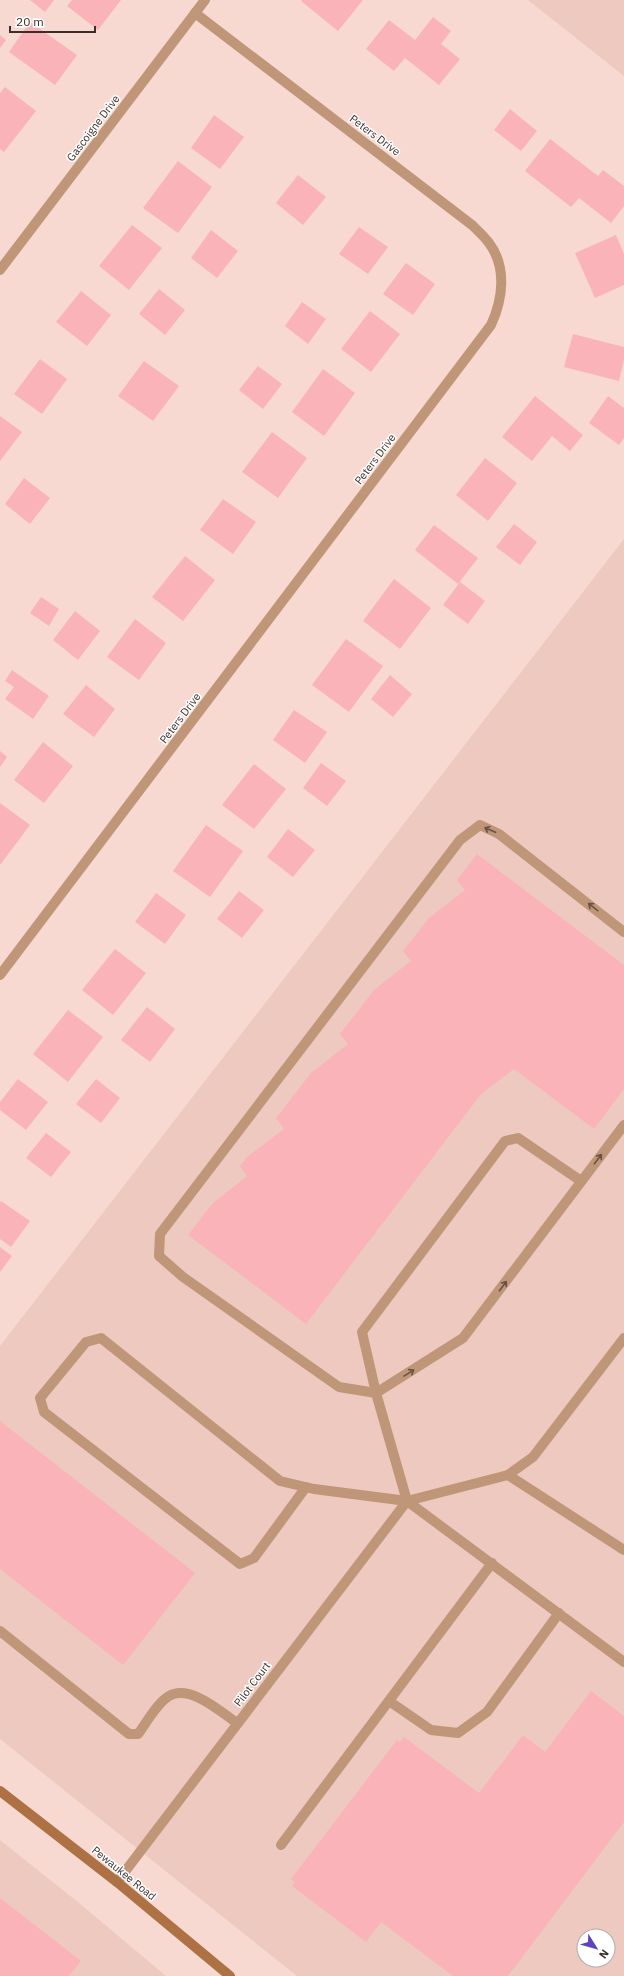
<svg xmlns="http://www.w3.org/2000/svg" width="624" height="1976" font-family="'IBM Plex Sans',sans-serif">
  <rect width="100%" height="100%" fill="#f7d9d1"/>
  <g fill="#edc9c0" fill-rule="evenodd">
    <polygon points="528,0 624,0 624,76"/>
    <path d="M624,539v1437h-327l-297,-237v-393zM584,1936h24v24h-24z"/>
    <polygon points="0,1840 79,1903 166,1976 0,1976"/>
  </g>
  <g fill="#fbb3ba">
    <polygon points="30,0 54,0 45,12"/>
    <polygon points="72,0 121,0 98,30 67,6"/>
    <polygon points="302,0 363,0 338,31 301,1"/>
    <polygon points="433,17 451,31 441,44 460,59 439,85 405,58 394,71 366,49 389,20 415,40"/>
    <polygon points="30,22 77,55 55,85 9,52"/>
    <polygon points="0,35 6,40 0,48"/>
    <polygon points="5,87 36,111 4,152 0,149 0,93"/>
    <polygon points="510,109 537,131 521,151 494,130"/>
    <polygon points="214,115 244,137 220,169 191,148"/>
    <polygon points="550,139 598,176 603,170 624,186 624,206 611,223 579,198 571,207 525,171"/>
    <polygon points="178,161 212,187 178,233 143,208"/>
    <polygon points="298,175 326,197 303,225 276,203"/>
    <polygon points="132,225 162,248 129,290 99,266"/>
    <polygon points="359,227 388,247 368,274 339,254"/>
    <polygon points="211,230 238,251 217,278 191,258"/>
    <polygon points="616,235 624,254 624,285 595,298 575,253"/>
    <polygon points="406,263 435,284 413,315 383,294"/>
    <polygon points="159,289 185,310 165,335 139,314"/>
    <polygon points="81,291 111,315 87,346 56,322"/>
    <polygon points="302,302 326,319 308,344 285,326"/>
    <polygon points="370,311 400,334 371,372 341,349"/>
    <polygon points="573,334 624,347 624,360 619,381 564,367"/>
    <polygon points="40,359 67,379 42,414 14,394"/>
    <polygon points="144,361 179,386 153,421 118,396"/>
    <polygon points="258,366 282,384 263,409 239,390"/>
    <polygon points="323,369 355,393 324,436 292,412"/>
    <polygon points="535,396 583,435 570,451 552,436 532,461 502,437"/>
    <polygon points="608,396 624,408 624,438 619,445 589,423"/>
    <polygon points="0,416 22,432 0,461"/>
    <polygon points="272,432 307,458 278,498 242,472"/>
    <polygon points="485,458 517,483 488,521 456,495"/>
    <polygon points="24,478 50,498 30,524 5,504"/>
    <polygon points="223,499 256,522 233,554 200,530"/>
    <polygon points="514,524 537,542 520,565 496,547"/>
    <polygon points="434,525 478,558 458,584 415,550"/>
    <polygon points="185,556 215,580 183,621 152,597"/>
    <polygon points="394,579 431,608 400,649 363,621"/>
    <polygon points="460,582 485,601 468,624 443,605"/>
    <polygon points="41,597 59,609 49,626 30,613"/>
    <polygon points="75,611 100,631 78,660 53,640"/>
    <polygon points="135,619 166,643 139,680 107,657"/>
    <polygon points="346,639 383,666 349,712 312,685"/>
    <polygon points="12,670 49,696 33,719 5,699 14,687 5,681"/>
    <polygon points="390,675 412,694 393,717 371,699"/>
    <polygon points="86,685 115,709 94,737 63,714"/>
    <polygon points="294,710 327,732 305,763 273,740"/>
    <polygon points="43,742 73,766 44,803 14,780"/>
    <polygon points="0,751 7,757 0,767"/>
    <polygon points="321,763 346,781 327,806 303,788"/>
    <polygon points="254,764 286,789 254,829 222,805"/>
    <polygon points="0,803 30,825 0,865"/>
    <polygon points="206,825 243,851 210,897 173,871"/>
    <polygon points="288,829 315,850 293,877 267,857"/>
    <polygon points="477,854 624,965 624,1089 594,1129 514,1069 481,1094 306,1324 188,1235 212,1204 247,1176 240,1166 247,1157 284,1129 276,1118 311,1073 348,1044 340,1034 374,990 411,961 403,951 429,918 465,890 457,880"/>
    <polygon points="239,891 264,910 242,938 217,919"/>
    <polygon points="156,893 186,915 165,944 135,922"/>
    <polygon points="115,949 146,973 113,1015 82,990"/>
    <polygon points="147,1007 175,1029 150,1062 121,1040"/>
    <polygon points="68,1010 103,1037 68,1082 33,1054"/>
    <polygon points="18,1079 48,1102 26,1130 0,1110 0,1102"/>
    <polygon points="96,1079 120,1098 101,1123 76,1104"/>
    <polygon points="46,1133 71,1152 51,1177 26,1158"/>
    <polygon points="1,1201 30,1221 11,1247 0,1239 0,1203"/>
    <polygon points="0,1247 12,1256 0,1272"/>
    <polygon points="0,1421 195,1573 123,1665 0,1569"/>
    <polygon points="591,1691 624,1716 624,1822 508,1976 453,1976 381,1922 366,1942 292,1886 295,1882 291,1879 397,1740 400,1742 404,1737 479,1793 523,1735 545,1752"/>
    <polygon points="0,1898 81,1961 69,1976 0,1976"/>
  </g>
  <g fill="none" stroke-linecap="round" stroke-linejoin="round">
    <g stroke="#c09679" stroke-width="10">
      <polyline points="624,932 499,834 480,825 460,840 160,1234 159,1256 183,1277 339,1387 376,1393 463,1338 624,1125"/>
      <polyline points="581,1181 518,1138 505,1141 362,1332 376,1393 407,1501 624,1662"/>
      <polyline points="508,1475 624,1550"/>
      <polyline points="306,1487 254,1558 240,1564 44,1412 40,1398 86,1342 101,1338 280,1481 314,1489 407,1501 508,1475 533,1457 624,1338"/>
      <path d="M0,1631l129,103h9c9,-12 19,-31 31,-38 21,-12 52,16 68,27"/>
      <polyline points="389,1701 431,1730 458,1733 487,1712 559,1613"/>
      <polyline points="281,1845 492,1563"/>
    </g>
    <g stroke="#c09679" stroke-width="10">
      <polyline points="0,270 205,0"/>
      <path d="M0,975l491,-650c12,-26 16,-58 -2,-82 -5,-7 -12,-13 -17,-18l-277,-212"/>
      <polyline points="117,1882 407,1501"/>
    </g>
    <polyline stroke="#ad7143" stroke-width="10" points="0,1791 117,1882 230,1976"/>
  </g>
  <defs><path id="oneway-shaft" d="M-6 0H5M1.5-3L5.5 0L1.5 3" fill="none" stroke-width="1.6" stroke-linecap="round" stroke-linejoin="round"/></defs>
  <g stroke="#685246">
    <use href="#oneway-shaft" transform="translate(490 830) rotate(-157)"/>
    <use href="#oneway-shaft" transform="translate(593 907) rotate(-142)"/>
    <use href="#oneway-shaft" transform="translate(598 1159) rotate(-53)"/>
    <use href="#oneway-shaft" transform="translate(503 1286) rotate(-53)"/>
    <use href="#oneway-shaft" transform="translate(409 1373) rotate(-32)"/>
  </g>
  <g text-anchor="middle" stroke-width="3" stroke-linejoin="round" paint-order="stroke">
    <g font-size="11" fill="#392e2b" stroke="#fff">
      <text transform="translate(93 128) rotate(-53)" y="4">Gascoigne Drive</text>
      <text transform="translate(375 135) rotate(37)" y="4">Peters Drive</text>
      <text transform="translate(375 459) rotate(-53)" y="4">Peters Drive</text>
      <text transform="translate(180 718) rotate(-53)" y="4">Peters Drive</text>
      <text transform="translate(252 1684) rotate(-53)" y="4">Pilot Court</text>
      <text transform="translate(124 1873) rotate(39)" y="4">Pewaukee Road</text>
    </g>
  </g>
  <g transform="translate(596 1948) rotate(127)"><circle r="19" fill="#ffffff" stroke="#b0abaa"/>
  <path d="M0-3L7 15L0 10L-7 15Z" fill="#5c44bd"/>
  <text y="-6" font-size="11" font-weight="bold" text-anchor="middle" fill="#392e2b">N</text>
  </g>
  <path d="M10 26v6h85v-6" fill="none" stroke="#392e2b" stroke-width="2"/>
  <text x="16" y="26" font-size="12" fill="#392e2b" stroke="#ffffff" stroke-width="3" paint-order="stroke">20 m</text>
</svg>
